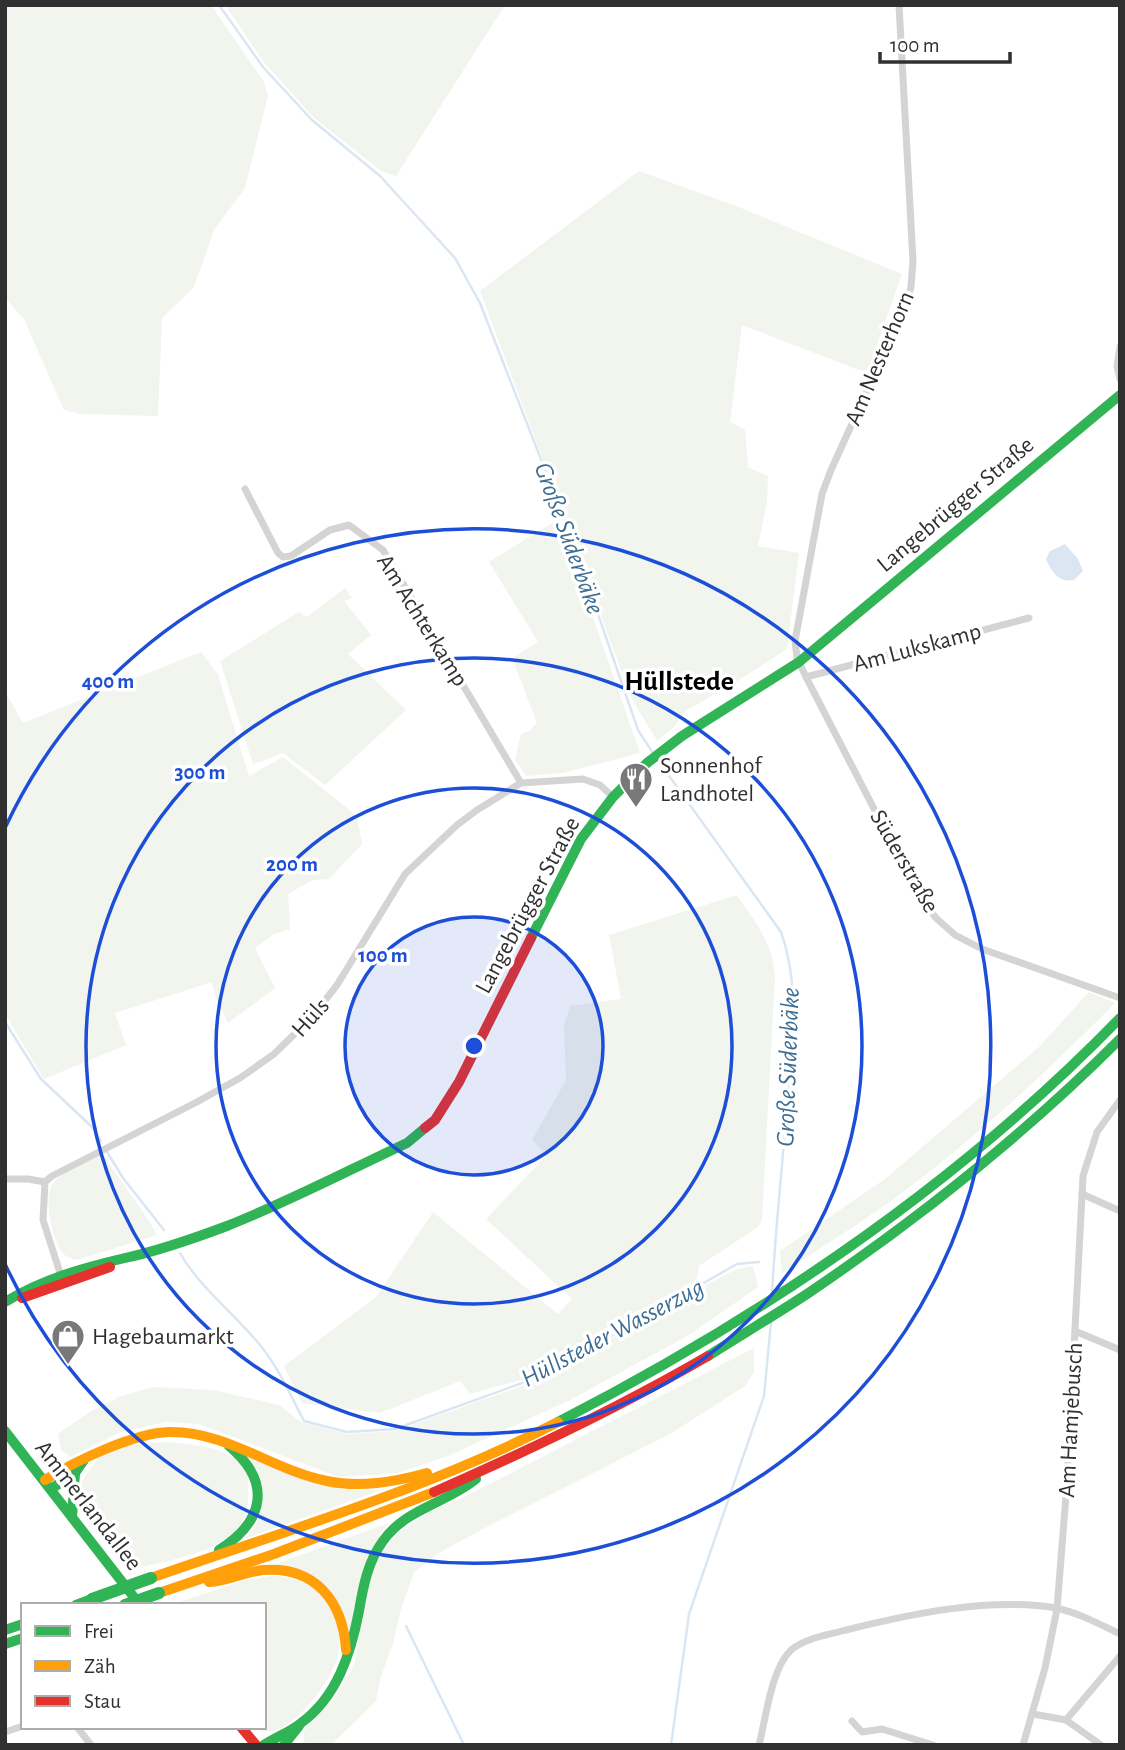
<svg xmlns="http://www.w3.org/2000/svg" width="1125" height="1750" font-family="'Alegreya Sans',sans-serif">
  <rect width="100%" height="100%" fill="#fff"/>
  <g fill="#f1f5ed">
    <polygon points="5,5 211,5 264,82 268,96 245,188 214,230 194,287 162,318 158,416 80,414 64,410 24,319 5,298"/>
    <polygon points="225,5 505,5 396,176 381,171 313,117 263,61"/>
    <polygon points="639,171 736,206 902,274 867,373 742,325 730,422 745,430 748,467 768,476 767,502 758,546 799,553 787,649 736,682 687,710 673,728 657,741 632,699 480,291"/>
    <polygon points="559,519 640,753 563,773 526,776 515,760 521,734 529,731 537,723 512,658 538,642 489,562"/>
    <polygon points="345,588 352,598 344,601 371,635 348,654 406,710 325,785 283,753 253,764 220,661 299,612 307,617"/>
    <polygon points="201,652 218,675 249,776 283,757 357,816 362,844 329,879 313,880 288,894 290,929 274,934 255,948 275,988 228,1023 216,999 212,982 115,1013 126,1045 44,1079 5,1014 5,691 23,723"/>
    <path d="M737,895c19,28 35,47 38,81l-13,244 -4,7 -59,39 -3,17 -158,92 -68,19 -10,-13 -80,32 -78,-10 -18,-37 92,-69 57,-85 125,102 14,-15 -86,-80 61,-64 -15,-15 34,-60 -2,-54 6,-20 51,-7 -12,-64z"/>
    <path d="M1089,992l26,11c-70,71 -149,144 -230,202 -34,24 -69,46 -103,68l-2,-22 105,-72 154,-132z"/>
    <path d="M102,1153c18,28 39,53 55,82l-80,25c-5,-2 -10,-2 -14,-7 -10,-12 -20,-54 -11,-68 9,-15 35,-24 50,-32z"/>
    <polygon points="753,1266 758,1287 689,1335 570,1400 448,1456 397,1473 339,1477 199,1424 166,1422 121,1432 70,1457 61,1450 58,1434 91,1411 121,1396 154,1387 213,1390 279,1405 301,1422 347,1434 395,1431 536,1381 688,1294 737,1269"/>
    <polygon points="754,1348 754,1372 745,1386 670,1434 477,1532 439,1553 414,1572 400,1612 393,1644 380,1679 376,1701 331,1745 308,1745 304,1742 304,1730 336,1696 354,1665 368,1588 374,1568 385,1549 400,1532 431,1511 466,1496"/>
    <path d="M167,1442c22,2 68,5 78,28 5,10 3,22 3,32 -1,17 -11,31 -25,39 -27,16 -63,21 -92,29l-51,-73 2,-16 17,-24 30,-12z"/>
    <path d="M243,1452c48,24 85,42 141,37l-138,49c28,-34 12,-50 -3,-86z"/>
    <path d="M389,1523l-8,10 -31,107c-8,-56 -32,-53 -77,-75z"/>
    <path d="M272,1576c23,1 43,8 56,28 10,15 14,33 10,51 -6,26 -54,95 -85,72h11v-122h-94l76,-25z"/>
  </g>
  <path fill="#dae7f2" d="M1065,544l13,15 5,12 -9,9c-16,3 -22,-8 -28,-21l4,-8z"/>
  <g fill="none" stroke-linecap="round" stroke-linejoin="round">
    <g stroke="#dae7f2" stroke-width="2.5">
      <polyline points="219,5 263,67 312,120 380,176 455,258 480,303 572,539 638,730 653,753"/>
      <path d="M657,759l124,173c20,57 11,117 6,175 -5,63 -12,125 -15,187"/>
      <polyline points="5,1022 41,1079 92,1127 101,1141"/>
      <polyline points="107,1152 123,1178 164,1230"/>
      <path d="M180,1253c18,32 50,57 74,85 22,24 35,54 50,83l43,11 48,-3 144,-52 198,-113 22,-2"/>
      <polyline points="406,1626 464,1745"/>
      <polyline points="671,1745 689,1614 764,1396 771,1322"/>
    </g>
    <g stroke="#d4d4d4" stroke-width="7">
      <polyline points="899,5 913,261 911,287 906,305 831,470 822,494 795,641 797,658 806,677 919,896 936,918 955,935 982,949 1120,998"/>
      <polyline points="1120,347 1117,366 1120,379"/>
      <polyline points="245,489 278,553 283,557 291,556 330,530 349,525 383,550 521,783"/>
      <polyline points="806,677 1029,618"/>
      <polyline points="5,1179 28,1179 45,1182"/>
      <polyline points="1082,1194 1120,1211"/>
      <polyline points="62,1279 43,1220 45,1182 52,1176 195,1103 240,1078 274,1054 312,1017 337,985 405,874 457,825 477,810 521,783 583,779 600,785 613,797"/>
      <polyline points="1075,1331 1120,1350"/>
      <polyline points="1033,1714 1066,1720 1101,1745"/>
      <polyline points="1066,1720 1120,1656"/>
      <polyline points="852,1721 862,1732 882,1729 933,1745"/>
      <polyline points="77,1727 91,1745"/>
      <polyline points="5,1732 23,1726"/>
      <path d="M759,1745c7,-27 12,-76 32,-95 14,-12 37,-15 55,-20 64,-16 143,-33 210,-22 23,5 43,16 64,26"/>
      <polyline points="1023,1745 1045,1668 1057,1609 1067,1483 1083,1176 1097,1132 1120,1100"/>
    </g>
    <g stroke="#30b455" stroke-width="10">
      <polyline points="531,938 581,839 613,797 647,763 682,736 799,662 1120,395"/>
      <path d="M5,1302c38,-23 77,-34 120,-44 33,-7 70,-20 102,-32 61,-24 120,-55 180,-83l18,-15"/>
      <path d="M708,1356c33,-21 67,-41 99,-62 111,-75 218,-160 313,-255"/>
      <path d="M558,1422c206,-106 400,-237 562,-404"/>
      <polyline points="5,1431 140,1605"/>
      <polyline points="51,1489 75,1473 84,1460"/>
      <polyline points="72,1517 75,1473"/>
      <path d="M219,1550c46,-29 53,-68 10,-104"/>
      <polyline points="76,1605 92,1599"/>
      <polyline points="5,1630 23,1624"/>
      <polyline points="5,1644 23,1638"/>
      <path d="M264,1745c12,-8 26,-13 37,-22 36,-26 50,-70 58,-112 4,-24 9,-50 24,-70 22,-32 64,-38 93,-62"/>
      <polyline points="284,1745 299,1726"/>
    </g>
    <g stroke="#ff9f0a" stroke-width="10">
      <path d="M45,1480c30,-19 89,-47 124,-48 58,-1 103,38 158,49 33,7 67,1 100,-8"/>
      <path d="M151,1578c137,-48 277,-89 407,-156"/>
      <path d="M209,1582c19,-1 35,-10 54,-12 52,-4 80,31 83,80"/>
      <polyline points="159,1593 274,1554 434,1492"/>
    </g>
    <g stroke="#e5322d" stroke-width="10">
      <polyline points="425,1128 435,1120 459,1082 531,938"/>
      <polyline points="22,1298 110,1267"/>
      <path d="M434,1492c94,-41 186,-85 274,-136"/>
      <polyline points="241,1727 256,1745"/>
    </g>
    <g stroke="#30b455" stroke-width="12">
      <polyline points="92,1599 151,1578"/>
      <polyline points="125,1605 159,1593"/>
    </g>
  </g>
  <circle cx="474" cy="1046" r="129" fill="#1d4ed8" fill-opacity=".12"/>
  <g fill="none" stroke="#1d4ed8" stroke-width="3.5">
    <circle cx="474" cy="1046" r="129"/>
    <circle cx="474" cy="1046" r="258"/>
    <circle cx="474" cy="1046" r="388"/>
    <path d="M5 828A517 517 0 1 1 5 1264"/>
  </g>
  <defs>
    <symbol id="restaurant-pin" viewBox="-11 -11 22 30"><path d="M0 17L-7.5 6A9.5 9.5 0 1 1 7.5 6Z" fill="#787878" stroke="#fff"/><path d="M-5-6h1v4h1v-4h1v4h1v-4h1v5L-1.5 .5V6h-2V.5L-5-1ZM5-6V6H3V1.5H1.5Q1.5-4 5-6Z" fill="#fff"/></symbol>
    <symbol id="shop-pin" viewBox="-11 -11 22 30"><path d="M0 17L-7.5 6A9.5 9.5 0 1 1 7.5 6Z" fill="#787878" stroke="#fff"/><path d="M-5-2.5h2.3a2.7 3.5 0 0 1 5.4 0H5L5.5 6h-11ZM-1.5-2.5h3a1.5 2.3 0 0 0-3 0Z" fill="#fff"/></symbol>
  </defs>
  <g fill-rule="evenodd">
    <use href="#restaurant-pin" x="617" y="760" width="38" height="52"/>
    <use href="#shop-pin" x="49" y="1317" width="38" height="52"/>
  </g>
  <g text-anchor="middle" stroke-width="7" stroke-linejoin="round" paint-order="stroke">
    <g font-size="24" fill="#303030" stroke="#fff">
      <text transform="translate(879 358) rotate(-67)" y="8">Am Nesterhorn</text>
      <text transform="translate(955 504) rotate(-40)" y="8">Langebrügger Straße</text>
      <text transform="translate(423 620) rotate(58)" y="8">Am Achterkamp</text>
      <text transform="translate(917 647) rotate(-15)" y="8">Am Lukskamp</text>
      <text transform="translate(905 861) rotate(60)" y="8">Süderstraße</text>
      <text transform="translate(527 905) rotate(-62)" y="8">Langebrügger Straße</text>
      <text transform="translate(310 1017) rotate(-48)" y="8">Hüls</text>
      <text transform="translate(1070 1420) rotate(-87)" y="8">Am Hamjebusch</text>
      <text transform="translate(89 1505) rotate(52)" y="8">Ammerlandallee</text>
    </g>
    <g font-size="24" fill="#303030" stroke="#fff" text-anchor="start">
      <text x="660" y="773">Sonnenhof<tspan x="660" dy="28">Landhotel</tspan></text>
      <text x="92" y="1344">Hagebaumarkt</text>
    </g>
    <g font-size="26" font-style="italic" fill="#3d6d92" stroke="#fff">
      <text transform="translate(570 538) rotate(70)" y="9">Große Süderbäke</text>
      <text transform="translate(787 1067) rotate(-88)" y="9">Große Süderbäke</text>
      <text transform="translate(612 1332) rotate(-28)" y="9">Hüllsteder Wasserzug</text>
    </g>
    <g font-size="28" font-weight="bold" fill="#000" stroke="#fff">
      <text x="679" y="690">Hüllstede</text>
    </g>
  </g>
  <circle cx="474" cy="1046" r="10" fill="#1d4ed8" stroke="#fff" stroke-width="3.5"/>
  <g font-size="21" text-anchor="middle" font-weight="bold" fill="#1d4ed8" stroke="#fff" stroke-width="7" stroke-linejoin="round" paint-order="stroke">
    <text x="108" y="688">400 m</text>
    <text x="200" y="779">300 m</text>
    <text x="292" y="871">200 m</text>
    <text x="383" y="962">100 m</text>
  </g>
  <rect width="1125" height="1750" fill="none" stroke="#303030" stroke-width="14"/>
  <rect x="21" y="1603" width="245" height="126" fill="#ffffff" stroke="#acacac" stroke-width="2"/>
  <rect x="35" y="1626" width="35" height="10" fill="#30b455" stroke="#acacac" stroke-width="2"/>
  <text x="84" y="1638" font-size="21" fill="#303030">Frei</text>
  <rect x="35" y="1661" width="35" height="10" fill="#ff9f0a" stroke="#acacac" stroke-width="2"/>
  <text x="84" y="1673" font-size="21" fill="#303030">Zäh</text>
  <rect x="35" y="1696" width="35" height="10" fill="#e5322d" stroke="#acacac" stroke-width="2"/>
  <text x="84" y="1708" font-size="21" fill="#303030">Stau</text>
  <path d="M880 52v10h130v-10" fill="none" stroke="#303030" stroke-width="3.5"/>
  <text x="890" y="52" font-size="21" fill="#303030" stroke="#ffffff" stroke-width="5" paint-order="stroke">100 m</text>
</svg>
